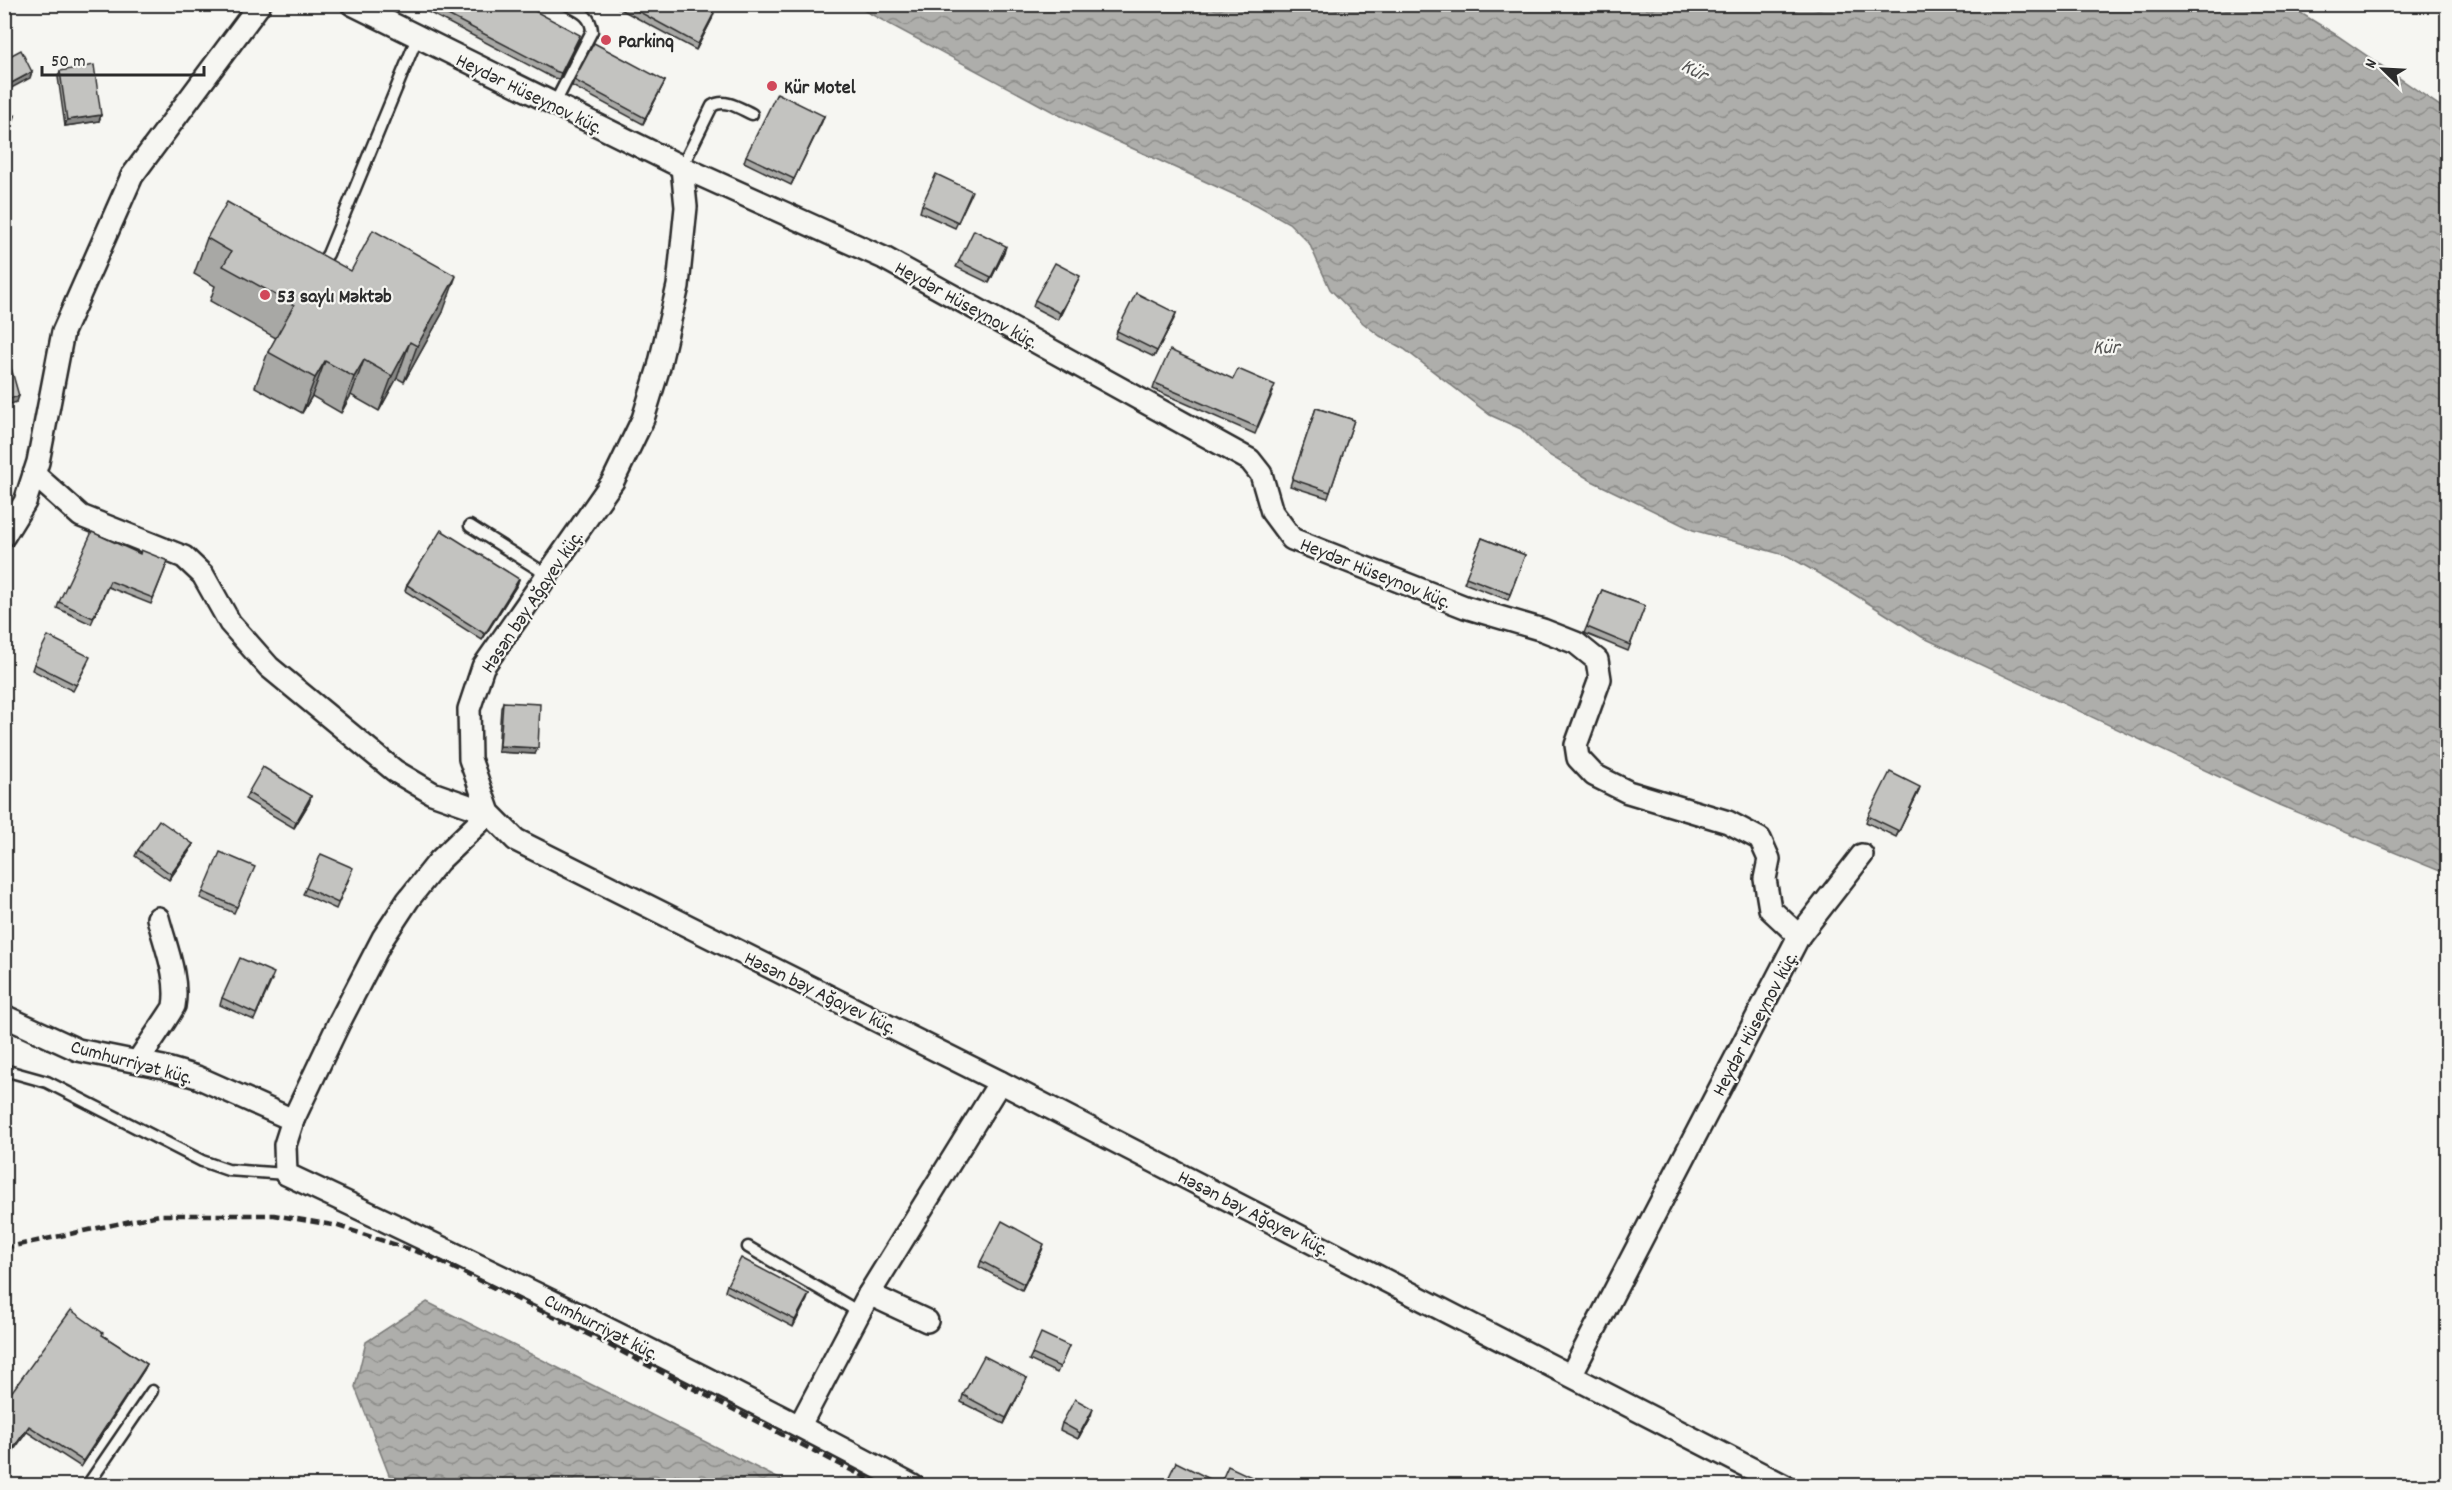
<svg xmlns="http://www.w3.org/2000/svg" width="2452" height="1490" font-family="Dekko,sans-serif">
  <defs>
    <pattern id="water-waves" width="16" height="10" patternUnits="userSpaceOnUse" patternTransform="scale(1.5)"><rect width="16" height="10" fill="#aeaeab"/><path d="M0 5q4-4 8 0t8 0" fill="none" stroke="#8e8e8b"/></pattern>
  </defs>
  <rect width="100%" height="100%" fill="#f6f6f2"/>
  <filter id="ink" filterUnits="userSpaceOnUse"><feTurbulence type="fractalNoise" baseFrequency=".0167" numOctaves="2"/><feDisplacementMap in="SourceGraphic" scale="12" xChannelSelector="R" yChannelSelector="G"/><feConvolveMatrix kernelMatrix="1 2 1 2 8 2 1 2 1" color-interpolation-filters="sRGB"/></filter>
  <g filter="url(#ink)">
    <g fill="url(#water-waves)" stroke="#7a7a78" stroke-width="1.5">
      <polygon points="854,5 2291,5 2299,12 2338,36 2447,111 2447,874 2279,805 1922,637 1849,591 1788,556 1693,530 1592,481 1544,452 1521,429 1490,415 1404,349 1380,336 1363,323 1330,289 1309,243 1289,223 1257,205 1059,115"/>
      <polygon points="427,1302 791,1485 391,1485 391,1480 355,1387 366,1342"/>
    </g>
    <g fill="none" stroke-linecap="round" stroke-linejoin="round">
      <defs>
        <g id="service">
          <path d="M554,105l38,-74c-1,-16 -13,-20 -26,-27"/>
          <path d="M682,167l30,-61c13,-8 27,2 40,8"/>
          <polyline points="315,266 322,263 328,254 417,38"/>
          <polyline points="470,526 546,574"/>
          <polyline points="4,1070 47,1082 202,1161 228,1170 286,1174"/>
          <polyline points="748,1247 859,1312"/>
          <polyline points="87,1486 152,1391"/>
        </g>
        <g id="minor">
          <polyline points="352,4 682,167 884,258 1250,460 1261,474 1272,512 1292,539 1465,607 1543,630 1576,643 1597,660 1600,679 1576,745 1578,758 1594,775 1628,792 1728,822 1760,839 1769,859 1765,879 1770,909 1799,936 1571,1375"/>
          <polyline points="682,167 686,207 678,286 659,367 643,419 613,481 483,667 469,709 470,759 489,813 516,840 1000,1082 1785,1486"/>
          <path d="M34,474l47,42 103,41 19,18 27,48 39,44 126,104 37,22 57,20 -50,48 -31,39 -25,38 -44,85 -46,97 -8,25 1,29c212,99 421,202 627,312"/>
          <polyline points="4,536 25,502 38,462 63,332 132,176 260,4"/>
          <polyline points="1799,936 1862,855"/>
          <polyline points="4,1016 78,1050 163,1067 197,1077 293,1120"/>
          <path d="M138,1061c5,-8 35,-51 36,-55 5,-28 -9,-61 -16,-88"/>
          <polyline points="869,1294 927,1321"/>
          <polyline points="800,1425 869,1294 1000,1082"/>
        </g>
      </defs>
      <use href="#service" stroke="#2b2b2b" stroke-width="15"/>
      <use href="#minor" stroke="#2b2b2b" stroke-width="26"/>
      <use href="#service" stroke="#f6f6f2" stroke-width="10"/>
      <use href="#minor" stroke="#f6f6f2" stroke-width="21"/>
      <polyline stroke="#2b2b2b" stroke-width="4.5" stroke-dasharray="9 4.5" stroke-linecap="butt" points="4,1248 159,1215 274,1215 338,1226 427,1255 568,1324 882,1486"/>
    </g>
    <g fill="#a8a8a5" stroke="#2b2b2b" stroke-width="1.5">
      <polygon points="413,4 522,4 578,42 559,79 553,78"/>
      <polygon points="611,4 699,4 712,19 696,50"/>
      <polygon points="60,71 101,115 99,121 65,126 58,77"/>
      <polygon points="574,80 665,81 662,87 643,124 572,86"/>
      <polygon points="824,116 791,185 744,162 746,156"/>
      <polygon points="970,197 955,228 920,212 922,205"/>
      <polygon points="207,238 351,271 443,312 404,382 397,378 379,411 351,395 341,413 312,396 302,413 255,387 268,352 276,338 210,301 215,286 194,274"/>
      <polygon points="1004,253 989,283 956,267 959,261"/>
      <polygon points="1077,282 1058,320 1033,307 1035,300"/>
      <polygon points="1176,313 1154,357 1115,338 1117,331"/>
      <polygon points="1155,383 1273,392 1255,434 1153,389"/>
      <polygon points="1316,408 1354,420 1328,498 1290,486"/>
      <polygon points="1482,538 1525,555 1508,600 1464,583"/>
      <polygon points="140,554 168,561 151,604 108,587 91,624 57,608 59,602"/>
      <polygon points="519,579 517,585 482,640 405,591 407,585"/>
      <polygon points="1602,590 1645,606 1628,651 1584,633"/>
      <polygon points="34,664 87,664 73,691 32,670"/>
      <polygon points="503,702 535,754 498,752 501,708"/>
      <polygon points="248,793 311,796 309,803 294,828 245,799"/>
      <polygon points="1918,793 1896,837 1866,822 1868,816"/>
      <polygon points="193,844 190,850 169,880 135,856 138,850"/>
      <polygon points="252,873 234,913 200,898 203,892"/>
      <polygon points="351,874 336,909 303,894 306,888"/>
      <polygon points="272,980 254,1020 220,1005 222,998"/>
      <polygon points="1042,1250 1022,1290 979,1267 981,1261"/>
      <polygon points="727,1285 809,1294 793,1327 725,1291"/>
      <polygon points="102,1335 147,1364 144,1370 81,1467 27,1432 8,1397"/>
      <polygon points="1069,1346 1057,1373 1029,1360 1032,1354"/>
      <polygon points="1027,1378 1004,1424 961,1402 963,1395"/>
      <polygon points="1091,1415 1078,1439 1060,1430 1062,1423"/>
    </g>
    <g fill="#888886" stroke="#2b2b2b" stroke-width="1.5">
      <polygon points="714,13 712,19 696,50 698,44"/>
      <polygon points="580,35 578,42 559,79 561,73"/>
      <polygon points="32,72 30,78 4,92 4,87"/>
      <polygon points="665,81 662,87 643,124 645,118"/>
      <polygon points="101,115 99,121 65,126 67,120"/>
      <polygon points="15,116 13,123 4,129 4,125"/>
      <polygon points="824,116 822,122 791,185 794,179"/>
      <polygon points="1006,246 1004,253 989,283 991,277"/>
      <polygon points="456,276 443,312 404,382 417,346"/>
      <polygon points="1080,276 1058,320 1060,313"/>
      <polygon points="1176,313 1174,319 1154,357"/>
      <polygon points="410,342 397,378 379,411 392,376"/>
      <polygon points="364,360 351,395 341,413 354,377"/>
      <polygon points="325,361 312,396 302,413 315,378"/>
      <polygon points="19,396 17,402 4,406 4,400"/>
      <polygon points="519,579 517,585 482,640 485,634"/>
      <polygon points="500,746 538,748 535,754 498,752"/>
      <polygon points="1920,787 1918,793 1896,837 1899,831"/>
      <polygon points="311,796 309,803 294,828 296,822"/>
      <polygon points="193,844 190,850 169,880 171,874"/>
      <polygon points="1044,1244 1042,1250 1022,1290 1024,1284"/>
      <polygon points="809,1294 807,1300 793,1327 795,1320"/>
      <polygon points="147,1364 144,1370 81,1467 83,1461"/>
      <polygon points="1027,1378 1004,1424 1006,1418"/>
      <polygon points="1093,1409 1091,1415 1078,1439 1080,1433"/>
      <polygon points="29,1426 27,1432 4,1464 4,1461"/>
    </g>
    <g fill="#c3c3c0" stroke="#2b2b2b" stroke-width="1.5">
      <polygon points="427,4 522,4 580,35 561,73 555,71"/>
      <polygon points="625,4 699,4 714,13 698,44"/>
      <polygon points="594,43 665,81 645,118 574,80"/>
      <polygon points="21,50 32,72 4,87 4,59"/>
      <polygon points="94,65 101,115 67,120 60,71"/>
      <polygon points="777,93 824,116 794,179 746,156"/>
      <polygon points="4,102 15,116 4,125"/>
      <polygon points="936,174 972,191 958,222 922,205"/>
      <polygon points="227,202 351,271 373,230 456,276 417,346 410,342 392,376 364,360 354,377 325,361 315,378 268,352 294,305 223,266 231,252 207,238"/>
      <polygon points="974,230 1006,246 991,277 959,261"/>
      <polygon points="1055,263 1080,276 1060,313 1035,300"/>
      <polygon points="1136,293 1176,313 1157,351 1117,331"/>
      <polygon points="1170,350 1233,379 1238,369 1275,385 1257,427 1155,383"/>
      <polygon points="8,357 19,396 4,400 4,358"/>
      <polygon points="1316,408 1354,420 1330,492 1292,479"/>
      <polygon points="441,530 519,579 485,634 407,585"/>
      <polygon points="92,532 140,554 141,550 168,561 153,598 110,581 93,618 59,602"/>
      <polygon points="1482,538 1525,555 1510,594 1466,577"/>
      <polygon points="1602,590 1645,606 1630,645 1587,627"/>
      <polygon points="48,636 90,657 76,685 34,664"/>
      <polygon points="503,702 540,704 538,748 500,746"/>
      <polygon points="263,767 311,796 296,822 248,793"/>
      <polygon points="1890,772 1920,787 1899,831 1868,816"/>
      <polygon points="159,820 193,844 171,874 138,850"/>
      <polygon points="220,852 255,867 237,907 203,892"/>
      <polygon points="321,854 353,868 338,903 306,888"/>
      <polygon points="240,958 274,973 256,1014 222,998"/>
      <polygon points="1002,1221 1044,1244 1024,1284 981,1261"/>
      <polygon points="741,1258 809,1294 795,1320 727,1285"/>
      <polygon points="71,1310 103,1333 102,1335 147,1364 83,1461 29,1426 4,1461 4,1395 8,1397"/>
      <polygon points="1041,1333 1069,1346 1060,1367 1032,1354"/>
      <polygon points="984,1356 1027,1378 1006,1418 963,1395"/>
      <polygon points="1075,1399 1093,1409 1080,1433 1062,1423"/>
      <polygon points="1176,1462 1220,1484 1228,1466 1256,1479 1253,1485 1165,1485"/>
    </g>
  </g>
  <g fill="#d1495b" stroke="#f6f6f2" stroke-width="2">
    <circle cx="606" cy="40" r="6"/>
    <circle cx="772" cy="86" r="6"/>
    <circle cx="265" cy="295" r="6"/>
  </g>
  <g text-anchor="middle" stroke-width="4.5" stroke-linejoin="round" paint-order="stroke">
    <g font-size="20" font-weight="bold" fill="#2b2b2b" stroke="#f6f6f2" text-anchor="start">
      <text x="618" y="47">Parkinq</text>
      <text x="784" y="93">Kür Motel</text>
      <text x="277" y="302">53 saylı Məktəb</text>
    </g>
    <g font-size="20" fill="#2b2b2b" stroke="#f6f6f2">
      <text transform="translate(530 93) rotate(26)" y="7">Heydər Hüseynov küç.</text>
      <text transform="translate(967 304) rotate(29)" y="7">Heydər Hüseynov küç.</text>
      <text transform="translate(1376 572) rotate(22)" y="7">Heydər Hüseynov küç.</text>
      <text transform="translate(531 601) rotate(-56)" y="7">Həsən bəy Ağayev küç.</text>
      <text transform="translate(821 992) rotate(26)" y="7">Həsən bəy Ağayev küç.</text>
      <text transform="translate(1754 1023) rotate(-62)" y="7">Heydər Hüseynov küç.</text>
      <text transform="translate(132 1061) rotate(15)" y="7">Cumhurriyət küç.</text>
      <text transform="translate(1254 1212) rotate(27)" y="7">Həsən bəy Ağayev küç.</text>
      <text transform="translate(602 1326) rotate(27)" y="7">Cumhurriyət küç.</text>
    </g>
    <g font-size="21" font-style="italic" fill="#525251" stroke="#f6f6f2">
      <text transform="translate(1695 69) rotate(29)" y="7">Kür</text>
      <text x="2106" y="353">Kür</text>
    </g>
  </g>
  <rect width="2452" height="1490" fill="none" stroke="#f6f6f2" stroke-width="24"/>
  <rect x="12" y="12" width="2428" height="1466" fill="none" stroke="#2b2b2b" stroke-width="2" filter="url(#ink)"/>
  <g transform="translate(2383 69) rotate(294)" stroke="#f6f6f2" stroke-width="4.5" paint-order="stroke">
  <path d="M0-4.5L10 22L0 15L-10 22Z" fill="#2b2b2b"/>
  <text y="-9" font-size="16" font-weight="bold" text-anchor="middle" fill="#2b2b2b">N</text>
  </g>
  <path d="M42 66v9h162v-9" fill="none" stroke="#2b2b2b" stroke-width="3"/>
  <text x="51" y="66" font-size="18" fill="#2b2b2b" stroke="#f6f6f2" stroke-width="4.5" paint-order="stroke">50 m</text>
</svg>
